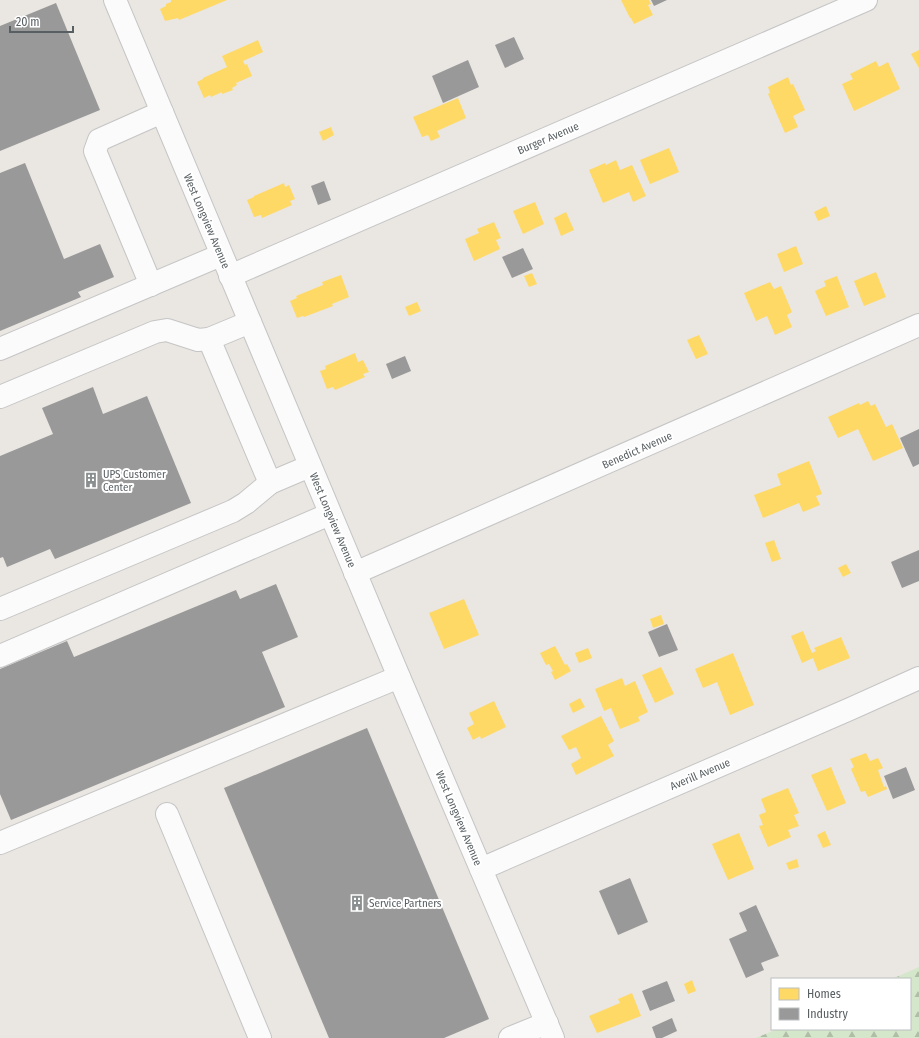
<svg xmlns="http://www.w3.org/2000/svg" width="919" height="1038" font-family="'Fira Sans Condensed',sans-serif">
  <defs>
    <pattern id="forest-firs" width="22" height="20" patternUnits="userSpaceOnUse"><rect width="22" height="20" fill="#d5e7cb"/><path d="M5 1l3.5 6h-7zM16 11l3.5 6h-7z" fill="#b0bea8"/></pattern>
  </defs>
  <rect width="100%" height="100%" fill="#eae6e2"/>
  <polygon fill="url(#forest-firs)" points="919,967 919,1038 756,1038 777,1029 910,1029 910,979 892,979"/>
  <g fill="#ffd966">
    <polygon points="171,0 227,0 179,20 178,18 165,21 160,9 166,6 166,4 171,2"/>
    <polygon points="621,0 649,0 651,4 648,5 653,15 634,24 631,18 630,18"/>
    <polygon points="258,40 263,52 243,61 245,65 247,64 252,76 236,83 237,85 232,88 233,90 222,94 222,92 211,97 210,95 204,98 197,82 203,79 203,78 227,67 222,56"/>
    <polygon points="919,50 919,68 911,54"/>
    <polygon points="876,61 879,67 888,62 900,89 854,111 842,84 853,79 850,74"/>
    <polygon points="788,77 791,85 793,84 805,110 793,116 798,127 785,133 768,94 770,93 768,87"/>
    <polygon points="458,98 466,118 437,131 440,137 431,141 428,135 422,137 413,117"/>
    <polygon points="331,127 334,135 323,141 319,132"/>
    <polygon points="669,148 679,172 650,184 640,160"/>
    <polygon points="616,160 620,170 632,165 646,196 633,202 629,192 603,203 589,170 605,163 606,165"/>
    <polygon points="284,183 285,187 289,185 295,199 290,201 292,205 262,218 261,215 254,217 247,200 254,197 254,196"/>
    <polygon points="535,202 544,224 523,234 513,211"/>
    <polygon points="826,206 830,216 818,221 814,212"/>
    <polygon points="566,212 574,230 561,236 554,218"/>
    <polygon points="494,222 501,238 496,240 500,249 474,261 465,239 479,233 477,229"/>
    <polygon points="796,246 803,264 784,272 777,254"/>
    <polygon points="876,272 886,297 864,306 854,281"/>
    <polygon points="532,273 537,284 529,287 524,276"/>
    <polygon points="341,275 349,297 332,304 333,306 304,317 303,316 297,318 290,301 297,298 296,296 323,285 322,282"/>
    <polygon points="837,276 849,307 826,316 815,291 826,286 824,281"/>
    <polygon points="770,282 774,289 781,286 792,312 787,315 792,327 775,335 767,316 756,321 744,293"/>
    <polygon points="417,302 421,311 409,316 405,307"/>
    <polygon points="699,335 708,354 696,359 687,340"/>
    <polygon points="355,353 358,362 363,360 369,372 363,374 365,377 335,390 333,387 327,389 320,371 326,369 325,366"/>
    <polygon points="868,401 871,406 875,404 886,427 892,424 903,448 873,461 858,429 838,438 828,417 859,403 860,405"/>
    <polygon points="809,461 822,494 816,496 820,505 803,512 799,503 763,518 754,495 781,485 777,474"/>
    <polygon points="774,540 781,559 772,562 765,543"/>
    <polygon points="846,564 851,573 843,577 838,568"/>
    <polygon points="464,599 479,635 444,649 429,613"/>
    <polygon points="661,615 664,624 653,628 650,619"/>
    <polygon points="803,631 812,653 816,651 814,648 841,637 850,658 818,671 813,658 802,663 791,636"/>
    <polygon points="555,646 565,665 567,664 571,671 555,680 551,672 553,671 549,664 546,665 540,653"/>
    <polygon points="588,648 592,658 579,663 575,653"/>
    <polygon points="733,653 754,705 730,715 717,682 703,688 695,669"/>
    <polygon points="661,667 674,694 655,703 642,675"/>
    <polygon points="622,678 625,686 635,681 648,712 638,717 640,721 620,729 611,708 604,711 595,689"/>
    <polygon points="580,698 585,707 573,713 569,704"/>
    <polygon points="494,701 506,727 481,739 480,736 473,740 467,728 474,724 469,713"/>
    <polygon points="601,716 614,741 608,745 614,756 576,775 571,764 581,758 576,747 569,750 561,736"/>
    <polygon points="866,753 870,761 878,758 883,768 878,770 884,787 886,786 887,789 868,797 865,791 861,792 851,769 854,767 850,759"/>
    <polygon points="831,767 846,803 827,811 811,775"/>
    <polygon points="788,788 799,813 794,815 799,826 788,830 791,837 768,847 759,826 763,825 759,815 766,812 761,799"/>
    <polygon points="825,831 831,845 823,848 817,835"/>
    <polygon points="739,833 754,869 728,880 712,844"/>
    <polygon points="797,859 799,867 789,870 786,863"/>
    <polygon points="692,980 696,991 688,994 684,984"/>
    <polygon points="632,993 641,1016 597,1033 589,1016 620,1003 618,999"/>
  </g>
  <g fill="#999">
    <polygon points="651,0 667,0 654,6"/>
    <polygon points="56,3 100,110 0,151 0,26"/>
    <polygon points="514,37 524,59 505,68 495,45"/>
    <polygon points="468,60 479,87 443,103 432,76"/>
    <polygon points="25,163 64,259 100,244 114,277 78,292 81,297 0,331 0,173"/>
    <polygon points="324,181 331,200 318,205 311,186"/>
    <polygon points="523,248 533,269 512,278 502,257"/>
    <polygon points="405,356 411,371 392,379 386,364"/>
    <polygon points="93,387 103,414 147,396 191,503 55,559 50,549 7,567 3,557 0,558 0,456 53,434 42,408"/>
    <polygon points="919,429 919,464 913,467 900,438"/>
    <polygon points="919,550 919,581 902,588 891,562"/>
    <polygon points="276,584 298,637 262,652 285,707 11,820 0,794 0,669 67,641 74,657 236,590 240,599"/>
    <polygon points="667,624 678,650 659,657 648,632"/>
    <polygon points="367,728 489,1019 444,1038 329,1038 224,788"/>
    <polygon points="906,767 915,790 893,799 884,776"/>
    <polygon points="630,878 648,922 618,935 599,891"/>
    <polygon points="756,905 779,956 761,963 764,970 746,978 729,939 747,931 739,913"/>
    <polygon points="667,981 675,1001 650,1011 642,991"/>
    <polygon points="672,1018 677,1031 662,1038 656,1038 652,1027"/>
  </g>
  <g fill="none" stroke-linecap="round" stroke-linejoin="round">
    <defs>
      <g id="minor">
        <polyline points="115,0 399,677 553,1038"/>
        <polyline points="230,276 866,0"/>
        <polyline points="151,285 95,151 99,140 162,112"/>
        <polyline points="209,339 270,483"/>
        <polyline points="0,349 221,255"/>
        <polyline points="0,397 155,332 167,330 198,340 209,339 250,322"/>
        <polyline points="355,573 919,325"/>
        <polyline points="0,609 233,511 246,503 270,483 310,466"/>
        <polyline points="0,656 330,514"/>
        <polyline points="167,814 260,1038"/>
        <polyline points="0,843 399,677"/>
        <polyline points="481,869 850,709 919,678"/>
        <polyline points="510,1038 547,1023"/>
      </g>
    </defs>
    <use href="#minor" stroke="#c5c5c5" stroke-width="24"/>
    <use href="#minor" stroke="#fcfbfb" stroke-width="22"/>
  </g>
  <defs>
    <symbol id="building-bare" viewBox="-9 -9 18 18"><path d="M-4-6H4V6H1V3H-1V6H-4ZM-2.5-4.3h1.7v1.8h-1.7ZM.8-4.3h1.7v1.8H.8ZM-2.5-1h1.7V.8h-1.7ZM.8-1h1.7V.8H.8Z" fill="#8b8e8f" stroke="#fff" stroke-width="2.5" paint-order="stroke"/></symbol>
  </defs>
  <g fill-rule="evenodd">
    <use href="#building-bare" x="80" y="469" width="22" height="22"/>
    <use href="#building-bare" x="346" y="892" width="22" height="22"/>
  </g>
  <g text-anchor="middle" stroke-width="4" stroke-linejoin="round" paint-order="stroke">
    <g font-size="11" fill="#585f62" stroke="#fff">
      <text transform="translate(548 138) rotate(-23)" y="4">Burger Avenue</text>
      <text transform="translate(207 221) rotate(67)" y="4">West Longview Avenue</text>
      <text transform="translate(637 450) rotate(-24)" y="4">Benedict Avenue</text>
      <text transform="translate(333 520) rotate(67)" y="4">West Longview Avenue</text>
      <text transform="translate(700 774) rotate(-23)" y="4">Averill Avenue</text>
      <text transform="translate(459 818) rotate(67)" y="4">West Longview Avenue</text>
    </g>
    <g font-size="11" fill="#585f62" stroke="#fff" text-anchor="start">
      <text x="103" y="478">UPS Customer<tspan x="103" dy="13">Center</tspan></text>
      <text x="369" y="907">Service Partners</text>
    </g>
  </g>
  <rect x="771" y="978" width="140" height="52" fill="#ffffff" stroke="#bcbfc0"/>
  <rect x="779" y="988" width="20" height="12" fill="#ffd966" stroke="#bcbfc0"/>
  <text x="807" y="998" font-size="12" fill="#585f62">Homes</text>
  <rect x="779" y="1008" width="20" height="12" fill="#999999" stroke="#bcbfc0"/>
  <text x="807" y="1018" font-size="12" fill="#585f62">Industry</text>
  <path d="M10 26v6h63v-6" fill="none" stroke="#585f62" stroke-width="2"/>
  <text x="16" y="26" font-size="12" fill="#585f62" stroke="#ffffff" stroke-width="3" paint-order="stroke">20 m</text>
</svg>
